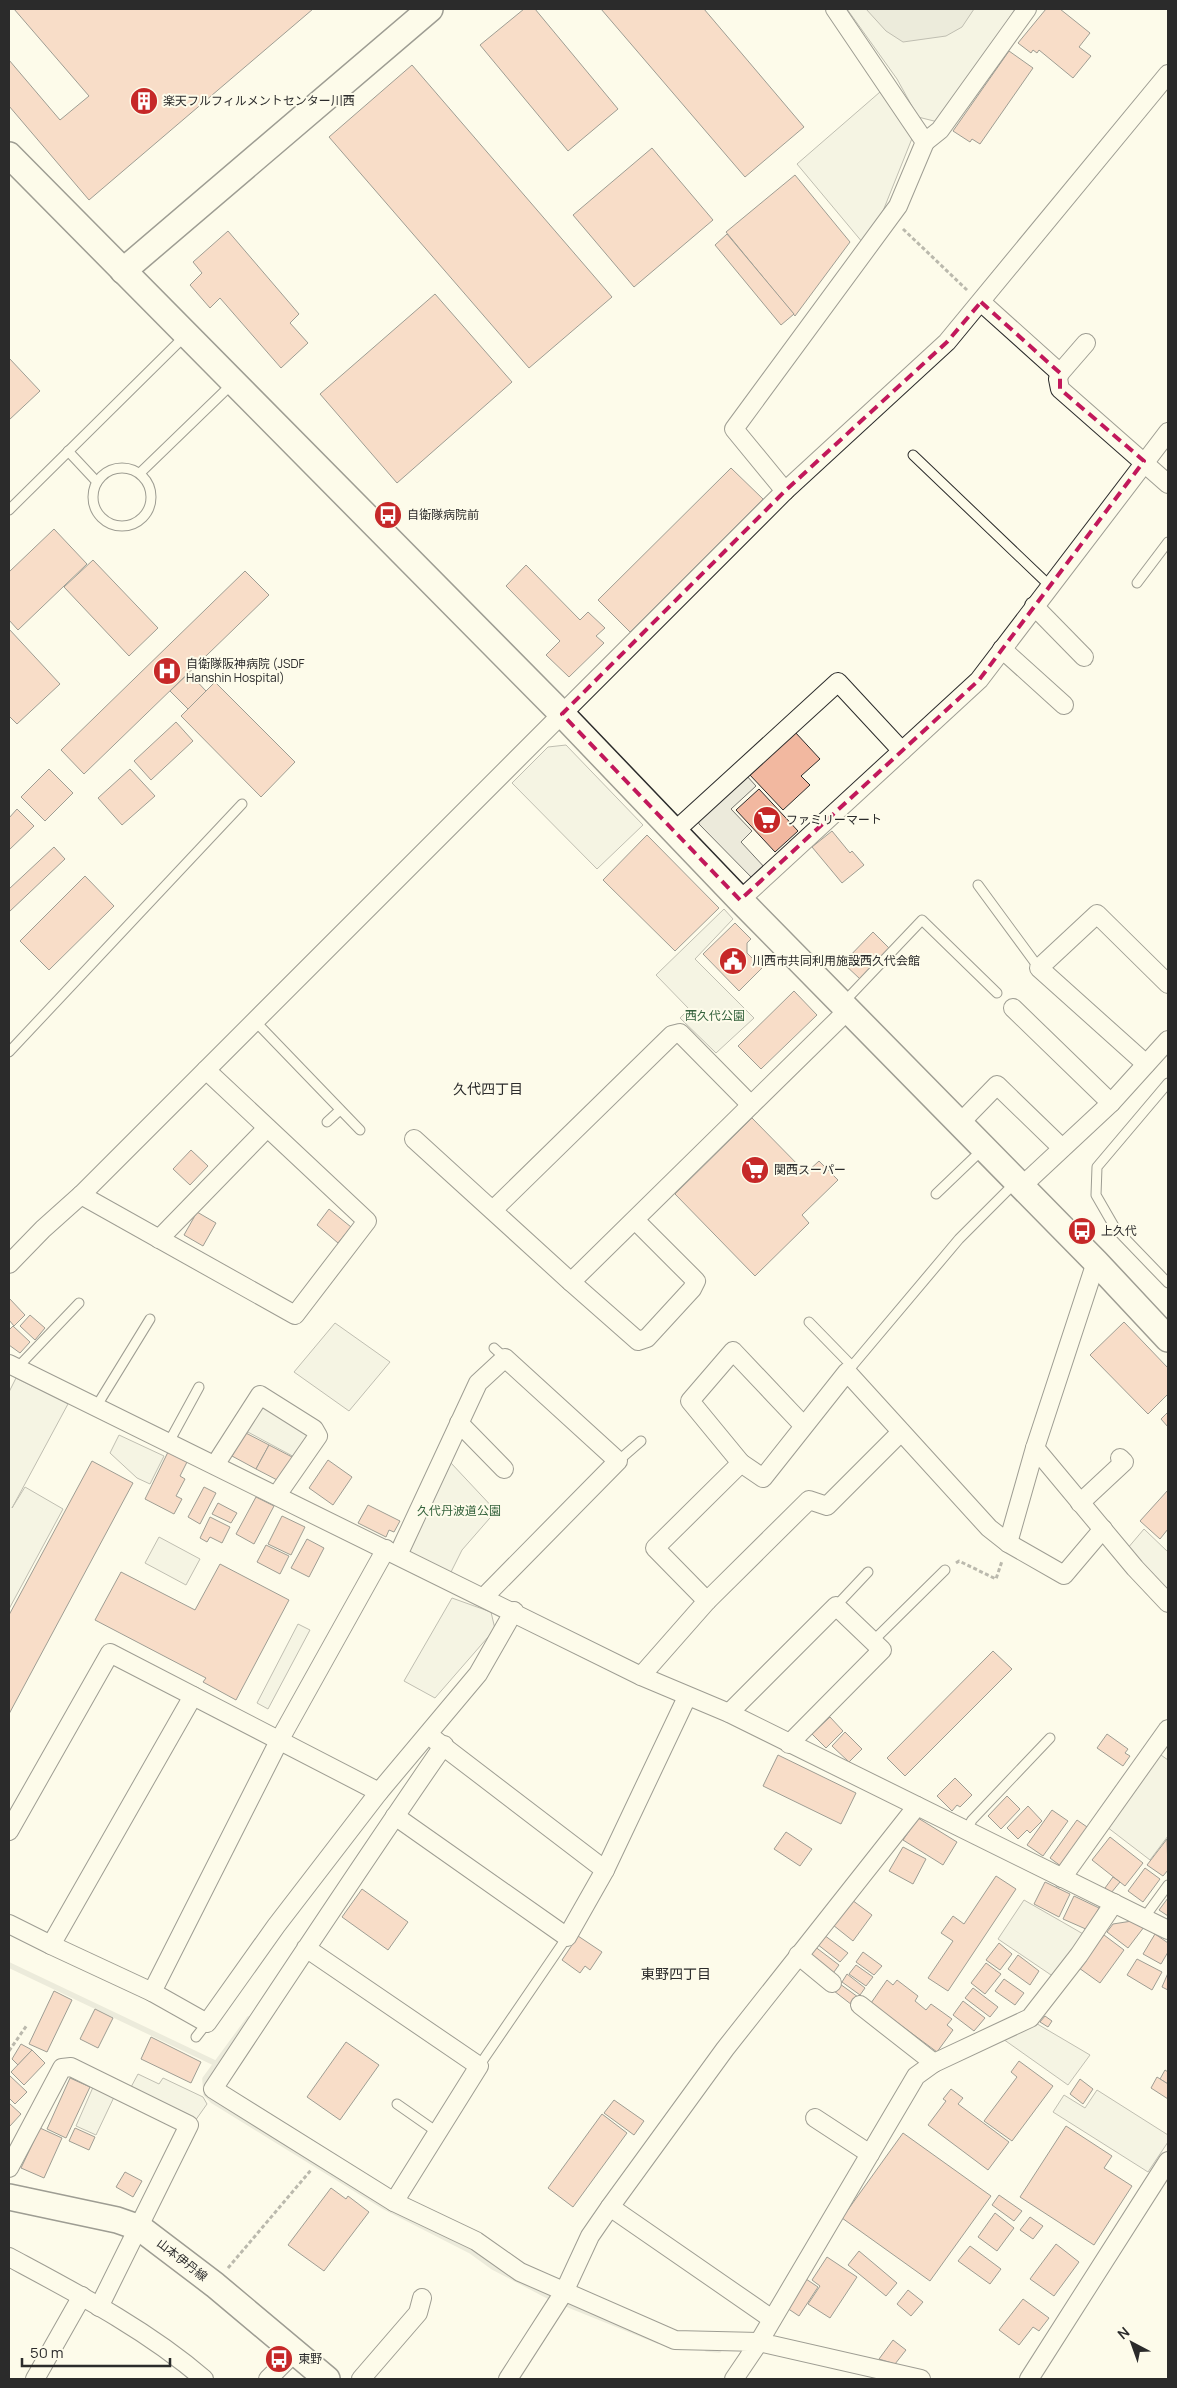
<svg xmlns="http://www.w3.org/2000/svg" width="1177" height="2388" font-family="Manrope,'Noto Sans JP',sans-serif">
  <rect width="100%" height="100%" fill="#fdfbea"/>
  <g fill="#ecebdb" stroke="#74746e">
    <polygon points="847,9 1015,9 942,123 918,117 897,79"/>
    <polygon points="880,92 913,136 881,216 863,243 797,164"/>
    <polygon points="724,909 733,919 695,959 754,1018 716,1053 680,1018 689,1009 656,975"/>
    <polygon points="119,1435 164,1456 150,1484 137,1478 110,1453"/>
    <polygon points="451,1463 496,1511 462,1550 450,1574 407,1554"/>
    <polygon points="452,1598 491,1612 495,1629 435,1698 404,1681"/>
  </g>
  <g fill="#eceadb" stroke="#74746e">
    <polygon points="566,745 643,825 597,869 512,783 548,747"/>
    <polygon points="746,775 756,786 731,809 752,831 741,842 766,869 754,880 699,824 698,818"/>
    <polygon points="335,1323 390,1362 349,1411 294,1372"/>
    <polygon points="16,1378 68,1404 12,1508 25,1487 63,1509 9,1609 9,1392"/>
    <polygon points="267,1407 312,1434 298,1459 246,1431 258,1409"/>
    <polygon points="1144,1529 1168,1552 1168,1588 1165,1591 1127,1549"/>
    <polygon points="159,1537 200,1559 186,1585 145,1563"/>
    <polygon points="298,1624 310,1630 268,1709 257,1703"/>
    <polygon points="1158,1753 1168,1760 1168,1836 1150,1860 1107,1827"/>
    <polygon points="1024,1900 1085,1935 1054,1977 998,1939"/>
    <polygon points="1034,2022 1090,2055 1068,2085 1003,2039 1023,2031"/>
    <polygon points="138,2074 159,2084 163,2078 203,2097 207,2104 195,2121 130,2089"/>
    <polygon points="94,2085 115,2095 96,2135 76,2126"/>
    <polygon points="1097,2090 1168,2135 1168,2142 1148,2172 1053,2112 1064,2095 1085,2108"/>
  </g>
  <polygon fill="#d8d7c9" stroke="#74746e" points="866,9 974,9 962,27 946,36 903,42 886,31"/>
  <g fill="none" stroke-linecap="round" stroke-linejoin="round">
    <g stroke="#d8d7c9" stroke-width="5.5">
      <polyline points="9,1965 217,2064"/>
      <polyline points="249,2019 205,2079 206,2094 213,2101 383,2206 471,2251 493,2267 554,2299 658,2341"/>
      <polyline points="707,2349 719,2350"/>
    </g>
  </g>
  <g fill="#f2b8a0" stroke="#2b2b2b">
    <polygon points="14,9 313,9 89,200 9,106 9,60 60,120 89,96"/>
    <polygon points="524,9 535,9 618,109 568,151 480,45"/>
    <polygon points="601,9 704,9 804,127 745,177"/>
    <polygon points="1046,9 1060,9 1090,33 1079,47 1091,56 1073,78 1039,50 1037,53 1033,50 1031,53 1018,43"/>
    <polygon points="1009,51 1033,68 980,144 972,139 970,142 953,131"/>
    <polygon points="412,65 612,297 529,368 329,137"/>
    <polygon points="652,148 713,220 634,287 573,215"/>
    <polygon points="795,175 850,242 795,316 726,232"/>
    <polygon points="228,231 299,314 290,323 308,343 281,368 220,298 210,308 190,285 202,273 193,262"/>
    <polygon points="727,234 794,314 781,325 715,245"/>
    <polygon points="435,294 512,382 397,483 320,394"/>
    <polygon points="9,358 40,391 9,420"/>
    <polygon points="731,468 763,499 630,632 598,600"/>
    <polygon points="54,529 87,564 18,630 9,620 9,572"/>
    <polygon points="93,560 158,628 129,656 64,587"/>
    <polygon points="526,565 580,620 588,612 605,628 596,636 604,643 569,677 546,655 560,641 506,586"/>
    <polygon points="245,571 269,595 84,774 61,750"/>
    <polygon points="9,629 60,684 17,724 9,716"/>
    <polygon points="189,673 206,691 188,709 170,691"/>
    <polygon points="215,682 295,762 261,797 181,716"/>
    <polygon points="176,722 193,741 151,780 134,761"/>
    <polygon points="795,732 820,759 801,776 810,785 783,810 749,774"/>
    <polygon points="49,769 73,793 45,821 21,797"/>
    <polygon points="130,769 155,796 122,825 98,798"/>
    <polygon points="759,789 798,831 775,852 736,810"/>
    <polygon points="17,809 34,826 9,850 9,818"/>
    <polygon points="832,831 850,853 852,851 864,865 842,883 812,847"/>
    <polygon points="647,835 719,908 675,951 603,880"/>
    <polygon points="54,847 65,859 9,912 9,889"/>
    <polygon points="85,876 114,906 49,970 20,941"/>
    <polygon points="735,923 751,939 747,943 747,953 762,968 739,991 703,954"/>
    <polygon points="873,932 890,949 860,979 843,963"/>
    <polygon points="794,991 817,1015 761,1069 738,1046"/>
    <polygon points="752,1118 806,1173 819,1161 838,1180 802,1215 809,1223 755,1276 675,1194"/>
    <polygon points="191,1150 208,1166 190,1185 173,1169"/>
    <polygon points="329,1209 351,1227 338,1243 317,1225"/>
    <polygon points="197,1212 216,1223 203,1246 184,1235"/>
    <polygon points="9,1298 25,1315 14,1326 9,1320"/>
    <polygon points="30,1315 45,1328 35,1340 20,1326"/>
    <polygon points="1124,1322 1168,1368 1168,1394 1148,1414 1090,1355"/>
    <polygon points="13,1326 30,1342 20,1353 9,1345 9,1330"/>
    <polygon points="1168,1412 1168,1427 1161,1419"/>
    <polygon points="244,1432 269,1445 256,1469 232,1456"/>
    <polygon points="269,1445 294,1458 281,1482 256,1469"/>
    <polygon points="168,1452 187,1462 180,1476 185,1479 176,1496 182,1499 174,1514 145,1499"/>
    <polygon points="328,1460 352,1477 333,1505 309,1488"/>
    <polygon points="92,1461 133,1483 9,1714 9,1615"/>
    <polygon points="204,1487 216,1493 200,1524 188,1517"/>
    <polygon points="1168,1490 1168,1529 1160,1539 1140,1521"/>
    <polygon points="256,1497 274,1506 254,1544 236,1534"/>
    <polygon points="218,1503 237,1513 231,1523 212,1514"/>
    <polygon points="368,1505 400,1521 394,1532 389,1530 386,1537 358,1523"/>
    <polygon points="282,1516 305,1527 291,1555 268,1544"/>
    <polygon points="210,1517 230,1527 222,1543 210,1537 207,1542 200,1538"/>
    <polygon points="307,1539 324,1548 309,1577 291,1568"/>
    <polygon points="266,1545 289,1556 280,1574 257,1562"/>
    <polygon points="220,1564 289,1600 236,1700 203,1682 206,1678 95,1620 121,1572 195,1610"/>
    <polygon points="993,1651 1012,1669 905,1776 887,1758"/>
    <polygon points="830,1717 843,1731 826,1748 812,1734"/>
    <polygon points="845,1732 862,1749 849,1762 832,1746"/>
    <polygon points="1107,1734 1128,1749 1125,1753 1130,1756 1123,1766 1097,1748"/>
    <polygon points="778,1755 856,1793 841,1824 763,1786"/>
    <polygon points="955,1778 972,1795 960,1807 957,1805 952,1811 937,1796"/>
    <polygon points="1007,1796 1020,1809 1001,1829 988,1816"/>
    <polygon points="1028,1806 1042,1821 1030,1833 1027,1830 1018,1839 1007,1828"/>
    <polygon points="1052,1810 1068,1821 1043,1856 1027,1845"/>
    <polygon points="918,1818 957,1842 943,1865 903,1840"/>
    <polygon points="1077,1820 1090,1829 1062,1867 1050,1858"/>
    <polygon points="786,1832 812,1849 800,1866 774,1849"/>
    <polygon points="1110,1837 1143,1863 1125,1886 1092,1860"/>
    <polygon points="1167,1839 1168,1870 1163,1876 1147,1865"/>
    <polygon points="903,1847 926,1859 913,1884 889,1871"/>
    <polygon points="1145,1868 1160,1879 1143,1902 1128,1891"/>
    <polygon points="996,1876 1016,1889 948,1991 928,1978 953,1941 941,1933 953,1916 964,1924"/>
    <polygon points="1113,1877 1120,1882 1111,1893 1105,1888"/>
    <polygon points="1045,1882 1070,1894 1059,1917 1034,1904"/>
    <polygon points="362,1889 408,1922 388,1950 342,1917"/>
    <polygon points="1074,1896 1099,1908 1088,1930 1063,1919"/>
    <polygon points="1168,1898 1168,1916 1159,1910"/>
    <polygon points="852,1900 872,1915 853,1941 833,1925"/>
    <polygon points="1132,1921 1144,1927 1128,1948 1107,1932 1113,1924"/>
    <polygon points="1155,1934 1168,1943 1168,1952 1161,1964 1143,1954"/>
    <polygon points="824,1935 848,1953 840,1962 817,1944"/>
    <polygon points="1104,1935 1124,1950 1100,1983 1079,1968"/>
    <polygon points="578,1936 602,1952 590,1970 585,1966 580,1973 562,1960"/>
    <polygon points="999,1943 1012,1954 1000,1970 986,1960"/>
    <polygon points="814,1946 839,1965 831,1976 806,1957"/>
    <polygon points="863,1952 882,1966 874,1975 856,1962"/>
    <polygon points="1018,1955 1039,1971 1030,1985 1008,1969"/>
    <polygon points="1137,1959 1162,1972 1152,1990 1127,1975"/>
    <polygon points="986,1963 1001,1974 985,1994 971,1983"/>
    <polygon points="856,1965 873,1977 866,1986 849,1974"/>
    <polygon points="1168,1973 1168,1990 1162,1987"/>
    <polygon points="847,1974 865,1988 860,1995 842,1982"/>
    <polygon points="1004,1979 1024,1993 1015,2005 995,1991"/>
    <polygon points="887,1980 893,1985 897,1980 918,1996 915,2001 926,2010 931,2004 952,2019 947,2025 953,2030 937,2052 871,2003"/>
    <polygon points="840,1984 858,1997 852,2005 834,1991"/>
    <polygon points="973,1988 998,2007 990,2017 965,1998"/>
    <polygon points="54,1991 72,2000 47,2052 29,2044"/>
    <polygon points="963,2001 985,2018 974,2031 953,2015"/>
    <polygon points="95,2009 113,2018 98,2048 80,2039"/>
    <polygon points="1045,2016 1052,2021 1048,2027 1040,2022"/>
    <polygon points="151,2037 201,2062 191,2083 141,2059"/>
    <polygon points="346,2042 379,2065 340,2120 307,2097"/>
    <polygon points="21,2044 32,2050 18,2065 12,2059"/>
    <polygon points="32,2050 45,2063 24,2085 11,2072"/>
    <polygon points="1019,2061 1053,2086 1012,2141 984,2121 1017,2077 1011,2072"/>
    <polygon points="1165,2070 1168,2072 1168,2084 1160,2079"/>
    <polygon points="9,2075 27,2092 15,2104 9,2098"/>
    <polygon points="1157,2077 1168,2084 1168,2099 1151,2088"/>
    <polygon points="70,2078 90,2087 66,2138 47,2129"/>
    <polygon points="1080,2079 1093,2089 1083,2104 1070,2094"/>
    <polygon points="951,2089 963,2098 958,2104 1009,2142 988,2170 928,2125 946,2101 943,2099"/>
    <polygon points="614,2100 644,2121 634,2135 604,2113"/>
    <polygon points="9,2103 21,2114 10,2126 9,2125"/>
    <polygon points="602,2114 627,2133 573,2207 548,2188"/>
    <polygon points="1066,2126 1112,2156 1104,2168 1132,2186 1094,2245 1020,2197"/>
    <polygon points="40,2128 62,2138 44,2178 21,2168"/>
    <polygon points="75,2128 95,2137 89,2150 69,2141"/>
    <polygon points="903,2133 991,2196 930,2281 842,2218"/>
    <polygon points="125,2172 142,2181 133,2197 116,2187"/>
    <polygon points="331,2188 346,2199 348,2196 369,2212 324,2271 288,2245"/>
    <polygon points="999,2195 1022,2211 1014,2221 992,2205"/>
    <polygon points="995,2213 1014,2228 997,2251 978,2237"/>
    <polygon points="1030,2217 1043,2226 1033,2239 1020,2230"/>
    <polygon points="1056,2244 1079,2262 1054,2296 1030,2279"/>
    <polygon points="970,2246 1001,2269 990,2284 958,2261"/>
    <polygon points="859,2251 897,2283 886,2296 848,2265"/>
    <polygon points="827,2257 857,2277 830,2318 808,2304 820,2286 812,2280"/>
    <polygon points="806,2279 818,2287 799,2316 787,2308"/>
    <polygon points="908,2290 923,2302 911,2316 897,2304"/>
    <polygon points="1023,2299 1049,2318 1039,2331 1033,2327 1019,2345 999,2330"/>
    <polygon points="893,2340 906,2350 895,2364 879,2359"/>
  </g>
  <g fill="none" stroke-linecap="round" stroke-linejoin="round">
    <defs>
      <g id="lane">
        <polyline points="68,451 97,482"/>
        <polyline points="913,455 1050,586"/>
        <circle cx="122" cy="497" r="29"/>
        <polyline points="140,473 232,384"/>
        <polyline points="9,510 186,335"/>
        <polyline points="1137,583 1168,542"/>
        <polyline points="978,885 1039,968"/>
        <polyline points="844,1002 922,920 997,993"/>
        <polyline points="255,1021 360,1130"/>
        <polyline points="9,1052 242,804"/>
        <polyline points="1168,1083 1097,1167 1096,1195 1115,1228 1168,1283"/>
        <polyline points="327,1122 340,1110"/>
        <polyline points="936,1194 983,1149"/>
        <polyline points="809,1322 851,1365"/>
        <polyline points="494,1348 505,1358"/>
        <polyline points="17,1368 79,1303"/>
        <polyline points="847,1372 959,1239 1016,1182"/>
        <polyline points="96,1407 150,1319"/>
        <polyline points="169,1442 199,1387"/>
        <polyline points="618,1461 641,1441"/>
        <polyline points="836,1606 868,1572"/>
        <polyline points="874,1640 945,1570"/>
        <polyline points="966,1831 972,1820 1050,1738"/>
        <polyline points="1144,1918 1168,1885"/>
        <polyline points="196,2037 207,2023"/>
        <polyline points="479,2066 567,1937"/>
        <polyline points="397,2104 437,2132"/>
      </g>
      <g id="street">
        <polyline points="925,142 940,130 1027,9"/>
        <polyline points="981,302 1060,373"/>
        <polyline points="1086,343 1060,373 1058,379 1060,389 1168,484"/>
        <polyline points="785,491 734,429 898,206 925,142 835,9"/>
        <polyline points="1034,606 1084,657"/>
        <polyline points="1002,649 1064,705"/>
        <polyline points="675,831 838,682 902,751"/>
        <polyline points="740,900 979,680 1168,432"/>
        <polyline points="1013,1008 1111,1103"/>
        <polyline points="1146,1064 1039,968 1097,914 1168,984"/>
        <polyline points="959,1124 997,1085 1062,1148"/>
        <polyline points="414,1139 571,1282 848,1010"/>
        <polyline points="1021,1187 1111,1103 1168,1040"/>
        <polyline points="81,1195 295,1315 367,1221 206,1070"/>
        <polyline points="493,1210 672,1035 680,1033 751,1105"/>
        <polyline points="159,1239 267,1128"/>
        <polyline points="9,1264 43,1229 81,1195 785,491 947,342 1168,74"/>
        <polyline points="571,1282 638,1341 647,1338 692,1289 696,1281 635,1220"/>
        <polyline points="9,1364 641,1676 729,1713 1168,1930"/>
        <polyline points="459,1423 504,1469"/>
        <polyline points="1035,1448 1135,1568 1168,1603"/>
        <polyline points="741,1463 690,1401 733,1351 803,1425"/>
        <polyline points="215,1465 260,1395 314,1429 318,1436 277,1495"/>
        <polyline points="1080,1503 1124,1462 1120,1458"/>
        <polyline points="1008,1543 1035,1448 1096,1262"/>
        <polyline points="398,1555 478,1383 505,1358 618,1461 484,1597"/>
        <polyline points="707,1601 809,1500 827,1506 901,1432"/>
        <polyline points="641,1676 707,1601 655,1548 741,1463 763,1478 847,1372 989,1528 1008,1543 1064,1575 1103,1529"/>
        <polyline points="193,1696 51,1945 152,1992 280,1739 386,1549"/>
        <polyline points="729,1713 836,1606 882,1650 789,1744"/>
        <polyline points="435,1740 605,1870"/>
        <polyline points="395,1816 567,1937 605,1870 687,1697"/>
        <polyline points="9,1831 110,1653 379,1792"/>
        <polyline points="1062,1878 1168,1729"/>
        <polyline points="9,1924 51,1945"/>
        <path d="M306,1948l173,118 -85,136 -181,-113c76,-115 152,-230 231,-344"/>
        <polyline points="798,1955 832,1983"/>
        <polyline points="152,1992 207,2023 276,1926 379,1792 478,1674 514,1611"/>
        <polyline points="860,2005 934,2063"/>
        <polyline points="815,2118 870,2154"/>
        <polyline points="9,2168 62,2068 71,2067 189,2125 99,2307"/>
        <polyline points="394,2202 476,2241 520,2272 675,2340 759,2342 734,2379"/>
        <polyline points="610,2207 772,2319"/>
        <path d="M9,2257c67,36 137,72 195,122"/>
        <polyline points="35,2379 82,2296"/>
        <polyline points="268,2379 294,2353"/>
        <polyline points="361,2379 418,2313 422,2298"/>
        <polyline points="508,2379 564,2292 590,2236 610,2207 725,2049 917,1806"/>
        <polyline points="921,2379 759,2342 916,2076 934,2063 1030,2018 1079,1955 1114,1903"/>
        <polyline points="1029,2379 1168,2161"/>
      </g>
      <g id="secondary">
        <polyline points="9,155 562,714 740,900 1096,1262 1168,1339"/>
        <polyline points="123,271 430,9"/>
        <polyline points="9,2197 117,2220 140,2228 215,2285 327,2379"/>
      </g>
    </defs>
    <use href="#lane" stroke="#2b2b2b" stroke-width="11"/>
    <use href="#street" stroke="#2b2b2b" stroke-width="20"/>
    <use href="#secondary" stroke="#2b2b2b" stroke-width="28"/>
    <g stroke="#6a6964" stroke-width="3" stroke-dasharray="4 2.5" stroke-linecap="butt">
      <polyline points="903,229 967,290"/>
      <polyline points="956,1563 959,1561 996,1579 1002,1561"/>
      <polyline points="9,2051 27,2025"/>
      <polyline points="228,2268 311,2170"/>
    </g>
    <use href="#lane" stroke="#fdfbea" stroke-width="9"/>
    <use href="#street" stroke="#fdfbea" stroke-width="18"/>
    <use href="#secondary" stroke="#fdfbea" stroke-width="25"/>
  </g>
  <path d="M0 0H1177V2388H0ZM981,302l79,71v16l84,72 -165,219 -239,220 -178,-186 223,-223 162,-149z" fill="#fdfbea" fill-opacity=".55" fill-rule="evenodd"/>
  <path fill="none" stroke="#c2185b" stroke-width="4" stroke-dasharray="10 6" stroke-linejoin="round" d="M981,302l79,71v16l84,72 -165,219 -239,220 -178,-186 223,-223 162,-149z"/>
  <defs>
    <symbol id="building-disc" viewBox="-11 -11 22 22"><circle r="9.5" fill="#c62828" stroke="#fdfbea"/><path d="M-4-6H4V6H1V3H-1V6H-4ZM-2.5-4.3h1.7v1.8h-1.7ZM.8-4.3h1.7v1.8H.8ZM-2.5-1h1.7V.8h-1.7ZM.8-1h1.7V.8H.8Z" fill="#fff"/></symbol>
    <symbol id="bus-disc" viewBox="-11 -11 22 22"><circle r="9.5" fill="#c62828" stroke="#fdfbea"/><path d="M-5-6H5V4H4V6H2V4H-2V6H-4V4H-5ZM-3.5-4V0h7V-4ZM-3.5 1.2v1.5H-2V1.2ZM2 1.2v1.5H3.5V1.2Z" fill="#fff"/></symbol>
    <symbol id="hospital-disc" viewBox="-11 -11 22 22"><circle r="9.5" fill="#c62828" stroke="#fdfbea"/><path d="M-5-5h3v3.5h4V-5h3V5h-3V1.5h-4V5h-3Z" fill="#fff"/></symbol>
    <symbol id="supermarket-disc" viewBox="-11 -11 22 22"><circle r="9.5" fill="#c62828" stroke="#fdfbea"/><path d="M-6-5.5h2.5l.6 2H6L4.5 2H-2.5L-4.4-4H-6ZM-1.5 3.2a1.3 1.3 0 1 0 .1 0ZM3 3.2a1.3 1.3 0 1 0 .1 0Z" fill="#fff"/></symbol>
    <symbol id="civic-disc" viewBox="-11 -11 22 22"><circle r="9.5" fill="#c62828" stroke="#fdfbea"/><path d="M-.6-6.5H3V-4.5H.6V-3L4-1V1h2V6H-6V1h2V-1L-.6-3ZM-1.2 2.5V6h2.4V2.5Z" fill="#fff"/></symbol>
  </defs>
  <g fill-rule="evenodd">
    <use href="#building-disc" x="128" y="85" width="32" height="32"/>
    <use href="#bus-disc" x="372" y="499" width="32" height="32"/>
    <use href="#hospital-disc" x="151" y="655" width="32" height="32"/>
    <use href="#supermarket-disc" x="751" y="804" width="32" height="32"/>
    <use href="#civic-disc" x="717" y="945" width="32" height="32"/>
    <use href="#supermarket-disc" x="739" y="1154" width="32" height="32"/>
    <use href="#bus-disc" x="1066" y="1215" width="32" height="32"/>
    <use href="#bus-disc" x="263" y="2343" width="32" height="32"/>
  </g>
  <g text-anchor="middle" stroke-width="4" stroke-linejoin="round" paint-order="stroke">
    <g font-size="12" fill="#2b2b2b" stroke="#fdfbea" text-anchor="start">
      <text x="163" y="105">楽天フルフィルメントセンター川西</text>
      <text x="407" y="519">自衛隊病院前</text>
      <text x="186" y="668">自衛隊阪神病院 (JSDF<tspan x="186" dy="14">Hanshin Hospital)</tspan></text>
      <text x="786" y="824">ファミリーマート</text>
      <text x="752" y="965">川西市共同利用施設西久代会館</text>
      <text x="774" y="1174">関西スーパー</text>
      <text x="1101" y="1235">上久代</text>
      <text x="298" y="2363">東野</text>
    </g>
    <g font-size="12" fill="#34623c" stroke="#fdfbea">
      <text x="715" y="1020">西久代公園</text>
      <text x="459" y="1515">久代丹波道公園</text>
    </g>
    <g font-size="12" fill="#2b2b2b" stroke="#fdfbea">
      <text transform="translate(182 2260) rotate(38)" y="4">山本伊丹線</text>
    </g>
    <g font-size="14" fill="#2b2b2b" stroke="#fdfbea">
      <text x="488" y="1094">久代四丁目</text>
      <text x="676" y="1979">東野四丁目</text>
    </g>
  </g>
  <rect width="1177" height="2388" fill="none" stroke="#2b2b2b" stroke-width="20"/>
  <g transform="translate(1132 2343) rotate(319)" stroke="#fdfbea" stroke-width="4" paint-order="stroke">
  <path d="M0-4L9 19L0 12L-9 19Z" fill="#2b2b2b"/>
  <text y="-8" font-size="14" font-weight="bold" text-anchor="middle" fill="#2b2b2b">N</text>
  </g>
  <path d="M22 2358v8h148v-8" fill="none" stroke="#2b2b2b" stroke-width="2.5"/>
  <text x="30" y="2358" font-size="15" fill="#2b2b2b" stroke="#fdfbea" stroke-width="4" paint-order="stroke">50 m</text>
</svg>
